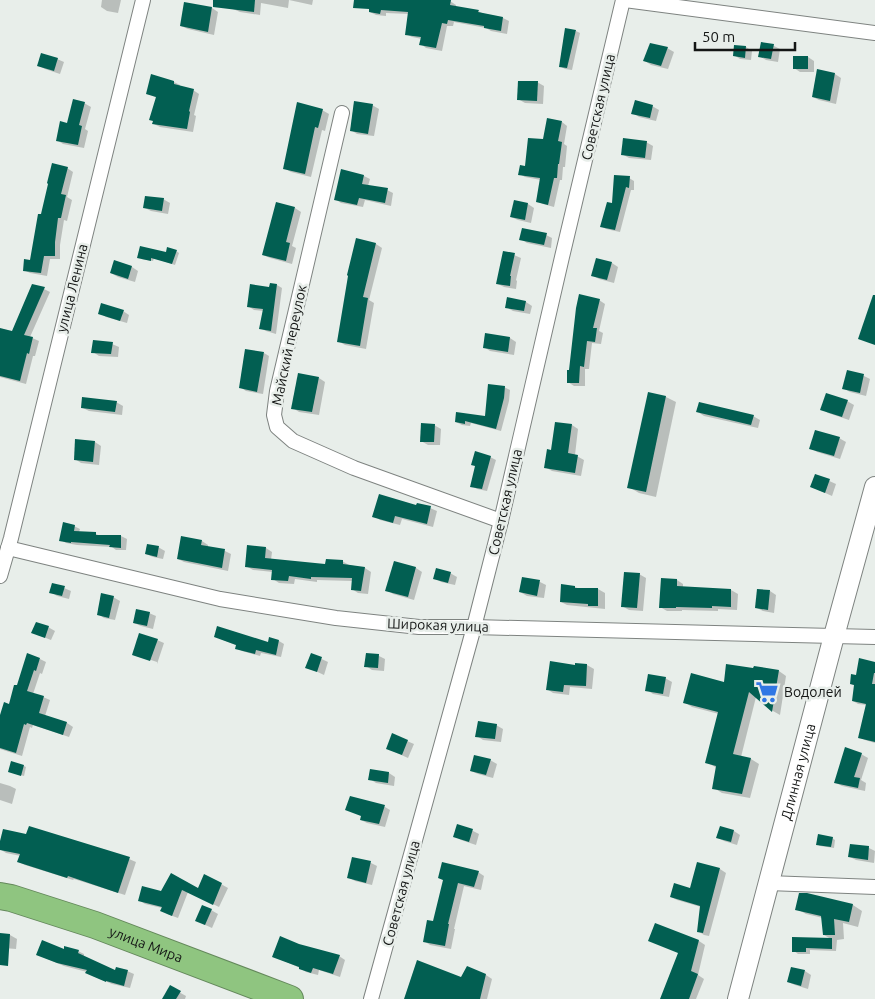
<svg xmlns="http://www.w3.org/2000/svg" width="875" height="999" font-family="Ubuntu,sans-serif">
  <rect width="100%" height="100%" fill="#e8eeea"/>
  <g fill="#0003">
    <polygon points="102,0 121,0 118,13 107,11 101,7"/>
    <polygon points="234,0 313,0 312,5 289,0 288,8 261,3 260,15 240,12 233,9"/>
    <polygon points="371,0 440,0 450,1 456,5 456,7 478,11 484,14 503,18 509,21 507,34 491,31 486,28 454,22 453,26 447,26 442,51 426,48 421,44 422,39 412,37 406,34 409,14 386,13 386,16 376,15 370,12"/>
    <polygon points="185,4 212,8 218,12 214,35 188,29 181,26"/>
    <polygon points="576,31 580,33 572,70 565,69 560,66"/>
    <polygon points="762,43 774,46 780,49 778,62 766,60 759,56"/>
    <polygon points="746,47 752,51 751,60 740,59 734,55"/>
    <polygon points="667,48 674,52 668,69 651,65 645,61"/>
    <polygon points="808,57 814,61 814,72 800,72 794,68"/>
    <polygon points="57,59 64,62 60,74 45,69 39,66"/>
    <polygon points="818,71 835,74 841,78 836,104 819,100 813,97"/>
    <polygon points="174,82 180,85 180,87 193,90 199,94 194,115 196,116 193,132 160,127 154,124 157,98 147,93"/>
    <polygon points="537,82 544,86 543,104 525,103 518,99"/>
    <polygon points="84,103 91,107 85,129 88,131 84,148 63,144 57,140"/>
    <polygon points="372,105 379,109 374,136 357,134 351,130"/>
    <polygon points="652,106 659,110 656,121 639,117 633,113"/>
    <polygon points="322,110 329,114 325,131 322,130 311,177 291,172 284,168"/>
    <polygon points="562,122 567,126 564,144 567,146 565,167 563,167 562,180 560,180 554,207 543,204 537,201 541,180 525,177 520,174 526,167 544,141"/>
    <polygon points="646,142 653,146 651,160 629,158 622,154"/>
    <polygon points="67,168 73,172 67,197 72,200 67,221 64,220 60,245 60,259 50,259 47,276 30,273 24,270 31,261 42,216"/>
    <polygon points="342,171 364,176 370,179 368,186 387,190 393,193 391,206 365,200 363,207 341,203 335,199"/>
    <polygon points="629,178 634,181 634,190 631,190 620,232 606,229 601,226"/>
    <polygon points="163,199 170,203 168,214 151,211 145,208"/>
    <polygon points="515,202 528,204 534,208 531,223 518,220 511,217"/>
    <polygon points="295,208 301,212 292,246 296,248 292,264 270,258 263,255"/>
    <polygon points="546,235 552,238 551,248 527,243 521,239"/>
    <polygon points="357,240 376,244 382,248 369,300 374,303 366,349 345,345 338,341"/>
    <polygon points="176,251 179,253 175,265 154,258 153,261 141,259"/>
    <polygon points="514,255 521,258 516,280 517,281 516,289 504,287 498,284"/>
    <polygon points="115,262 132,267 138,271 135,282 118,277 111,273"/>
    <polygon points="612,263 618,267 614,283 599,279 592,275"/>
    <polygon points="277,285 282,288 276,334 266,331 260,328 264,311 254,310 248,306 270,288"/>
    <polygon points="44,289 50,292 30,337 39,341 35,356 33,356 26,384 0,377 0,330 13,333"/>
    <polygon points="599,300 605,304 599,331 603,333 601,344 592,343 589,369 585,369 585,386 574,386 568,382"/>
    <polygon points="526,302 532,306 530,314 513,311 506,307"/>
    <polygon points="123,311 129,315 127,323 106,317 100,313"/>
    <polygon points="486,335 510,338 516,342 514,355 490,351 484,347"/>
    <polygon points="112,344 119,347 118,357 99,356 93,352"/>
    <polygon points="264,353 269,356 263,394 246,391 240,387"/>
    <polygon points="847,372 864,376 870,379 866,396 850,392 843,388"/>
    <polygon points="319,378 325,382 319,415 299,412 293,408"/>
    <polygon points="504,387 510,390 509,401 501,431 471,423 470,426 462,425 456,422 486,418"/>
    <polygon points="649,393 666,397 676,402 656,497 639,493 629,487"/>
    <polygon points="847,401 854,405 849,420 828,413 822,409"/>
    <polygon points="116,402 123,406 122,415 89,411 83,408"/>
    <polygon points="698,412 753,416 760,420 758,428 704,416"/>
    <polygon points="556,423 572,425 578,429 575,455 584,460 581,476 552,471 545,467 552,452"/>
    <polygon points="434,425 441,429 440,445 428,445 421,441"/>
    <polygon points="839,438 846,442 840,459 817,452 811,448"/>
    <polygon points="95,442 101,446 99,465 81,463 75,459"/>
    <polygon points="490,457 496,460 487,491 477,489 472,486"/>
    <polygon points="816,475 836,484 832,496 812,487"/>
    <polygon points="417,506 430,508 437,511 433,527 402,519 400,525 380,520 374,516"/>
    <polygon points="74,526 80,529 79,532 96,534 100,536 121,536 127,539 126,550 116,550 112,547 77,545 66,543 61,540"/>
    <polygon points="202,541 208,545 208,548 225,551 231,554 228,571 184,562 178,559"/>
    <polygon points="158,547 165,551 163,559 153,557 146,554"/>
    <polygon points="266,548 272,552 271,560 327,566 342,561 349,565 365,568 371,572 368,594 358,593 352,589 353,581 317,580 317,582 295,579 294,584 279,583 273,579 273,572 253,570 246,566"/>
    <polygon points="395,562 416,568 422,572 414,600 393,594 387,590"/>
    <polygon points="450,573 457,577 455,585 441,582 435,578"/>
    <polygon points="639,574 646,578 643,611 629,610 622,606"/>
    <polygon points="677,580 683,584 683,587 731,590 738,594 737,610 718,609 718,611 682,610 682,611 667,611 660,607"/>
    <polygon points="540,582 546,585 544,598 527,596 520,592"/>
    <polygon points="562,586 575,587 580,589 598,589 605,593 605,609 567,605 561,602"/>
    <polygon points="64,588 71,591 69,599 57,596 51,592"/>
    <polygon points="770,591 776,595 774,613 763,611 757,608"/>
    <polygon points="113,597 120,601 115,620 104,618 98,614"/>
    <polygon points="149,613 156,616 153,629 141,626 134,623"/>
    <polygon points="48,627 55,631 51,640 33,633"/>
    <polygon points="216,637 269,644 270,639 279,641 284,644 281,657 261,653 260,656 242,651 237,648 238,646"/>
    <polygon points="157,640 164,643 157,664 157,662 139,656 139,657 134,654"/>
    <polygon points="311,654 328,662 324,675 307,667"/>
    <polygon points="379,656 385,659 384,671 372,670 366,666"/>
    <polygon points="40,659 46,662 42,674 40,673 33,694 43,697 50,700 45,716 67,723 73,727 69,737 33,725 32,728 30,727 22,756 0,749 0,729 18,687"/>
    <polygon points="875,663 875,743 865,740 859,737 867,705 858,704 853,701 856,686 851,684 857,676"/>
    <polygon points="576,664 587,665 594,669 592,689 570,687 569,695 553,693 547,689 576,666"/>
    <polygon points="779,671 786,676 780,715 773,711 756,697 741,757 751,759 759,764 750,798 722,793 714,788 717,768 706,762 719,714 692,707 684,702 725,684"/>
    <polygon points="665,678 672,682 669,697 653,694 647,690"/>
    <polygon points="496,725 503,729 501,742 483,740 477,736"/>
    <polygon points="407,741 414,744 408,758 388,749"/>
    <polygon points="861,754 868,758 861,780 866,783 865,791 842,786 836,783"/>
    <polygon points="490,760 497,764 493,778 478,774 471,771"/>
    <polygon points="24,766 26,767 24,776 10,772"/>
    <polygon points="389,773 395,777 394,786 376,783 370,779"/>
    <polygon points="0,783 10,786 16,789 12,804 0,800"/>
    <polygon points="351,798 385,807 390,810 385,827 367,823 361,820 362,816"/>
    <polygon points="458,825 473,831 479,834 476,845 461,840 454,836"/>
    <polygon points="734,831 740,835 737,845 724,841 718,838"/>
    <polygon points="832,838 835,840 834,848 820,846 817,844"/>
    <polygon points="0,847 129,859 136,862 125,895 74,879 73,880 25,865 19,862 21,856 6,853 0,849"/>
    <polygon points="869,848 875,851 874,863 856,860 850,857"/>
    <polygon points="353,858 371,863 377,866 372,885 355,881 348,877"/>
    <polygon points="720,869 726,873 709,936 704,935 698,931 701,907 677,900 671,897 690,889"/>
    <polygon points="478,872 484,876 481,890 464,886 454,929 455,929 451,949 430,945 424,941 434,923 444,880 439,878"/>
    <polygon points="172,874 199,890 205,875 228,888 219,907 188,892 178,918 167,914 162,908 145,904 139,900 161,892"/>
    <polygon points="807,894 853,905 862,911 858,927 843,923 844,939 837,940 836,951 810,950 810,954 798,954 794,951 831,939 824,935 823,918 806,914 797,909"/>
    <polygon points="211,910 218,914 212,928 203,924"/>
    <polygon points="656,924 699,941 705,945 698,975 704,979 696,999 661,999 679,953"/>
    <polygon points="0,935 10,935 17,939 16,949 4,948 0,946"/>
    <polygon points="299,945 339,956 345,960 340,977 319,970 318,975 306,972 300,968 273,956"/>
    <polygon points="64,950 78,951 84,954 84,957 116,971 127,971 134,974 130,988 112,984 93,976 87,972 64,966 38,955"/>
    <polygon points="805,971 811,975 808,989 795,985 788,982"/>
    <polygon points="486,975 492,979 487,999 405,999 462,979"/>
    <polygon points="170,987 186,996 185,999 167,999"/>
  </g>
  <g fill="#025f52">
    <polygon points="213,0 255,0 254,12 213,7"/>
    <polygon points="354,0 451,0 450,5 479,10 478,12 503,17 501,31 484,28 484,26 448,20 447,24 442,23 436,48 419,45 421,37 405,35 408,12 381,10 380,14 369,12 369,9 353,8"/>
    <polygon points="184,2 212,7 208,32 180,26"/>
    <polygon points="565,28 576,30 567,68 559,67"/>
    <polygon points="761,42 774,44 771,59 758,57"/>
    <polygon points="650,43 668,47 661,66 643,61"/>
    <polygon points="734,45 746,46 745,58 733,56"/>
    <polygon points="41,53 58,58 54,71 37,66"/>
    <rect x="793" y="56" width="15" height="13"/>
    <polygon points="817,69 835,73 830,101 812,97"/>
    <polygon points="151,74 174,81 174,84 194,89 189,111 190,112 187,129 152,124 153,121 149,120 156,97 146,94"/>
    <polygon points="518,81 538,81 537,101 517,100"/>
    <polygon points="73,99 85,102 79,125 82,126 78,145 56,141 60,121 67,123"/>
    <polygon points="635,100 653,105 650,118 631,114"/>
    <polygon points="354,101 373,104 368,134 350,131"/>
    <polygon points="297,102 323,109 318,128 315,127 305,174 283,169"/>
    <polygon points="547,118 562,121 558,141 562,142 559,164 558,164 557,178 554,178 548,205 536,202 540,178 518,175 520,165 525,166 528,138 543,139"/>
    <polygon points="623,138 647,141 645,158 621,155"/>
    <polygon points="52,163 68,167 61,194 66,195 61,218 58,218 55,242 55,256 44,256 41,273 23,271 24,259 30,260 38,214 41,214 48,184 47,183"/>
    <polygon points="341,169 364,175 362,184 388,188 385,203 359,198 357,205 334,200"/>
    <polygon points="614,175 630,176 629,188 626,187 615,230 600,227 607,202 612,203"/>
    <polygon points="145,196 164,198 162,211 143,208"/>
    <polygon points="514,200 528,203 525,220 510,217"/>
    <polygon points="276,202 295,207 286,242 290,243 286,261 262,255"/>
    <polygon points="522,228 547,233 544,245 519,240"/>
    <polygon points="356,238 376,243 363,297 368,298 360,346 337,342 348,276 347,275"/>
    <polygon points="140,246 166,252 167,247 177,250 172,264 151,258 151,261 137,258"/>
    <polygon points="503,251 515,253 510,276 511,276 510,286 496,284"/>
    <polygon points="596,258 612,262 607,280 591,276"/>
    <polygon points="114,260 132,266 128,279 110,273"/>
    <polygon points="270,283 277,284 271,331 259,329 263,309 247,307 250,284 269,287"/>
    <polygon points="32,284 45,287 24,335 33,337 29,354 27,353 20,381 0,376 0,328 12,331"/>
    <polygon points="579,294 600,299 593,328 597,328 595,342 587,341 584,367 580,366 579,383 567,383 567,370 569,370 576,308"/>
    <polygon points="873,295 875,295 875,345 858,339"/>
    <polygon points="507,297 526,301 524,311 505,308"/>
    <polygon points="101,303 124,310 120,321 98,314"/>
    <polygon points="485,333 510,337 508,352 483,348"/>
    <polygon points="93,340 113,342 111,354 91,353"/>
    <polygon points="245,349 264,352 257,392 239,388"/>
    <polygon points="847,370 864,374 860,393 842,389"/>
    <polygon points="298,373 319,377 312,412 291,409"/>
    <polygon points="488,384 505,386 504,398 496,429 465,421 465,424 455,422 456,412 485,416"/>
    <polygon points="648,392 666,396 646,492 627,488"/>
    <polygon points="826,393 848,400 842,417 820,410"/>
    <polygon points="82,397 117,401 115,412 81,408"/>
    <polygon points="699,402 754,415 751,425 696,412"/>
    <polygon points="555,422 572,424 568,453 578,455 575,473 544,468 547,449 551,450"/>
    <polygon points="421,423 435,424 434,442 420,442"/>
    <polygon points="815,430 840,437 834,456 809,449"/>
    <polygon points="75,439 95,441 93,462 74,460"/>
    <polygon points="475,451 491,456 482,489 470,487 475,466 471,465"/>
    <polygon points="815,474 830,479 825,493 810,487"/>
    <polygon points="379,494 416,505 417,503 431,506 427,524 395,516 393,523 372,517"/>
    <polygon points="63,522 75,525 74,531 96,532 96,535 121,535 121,548 109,547 110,545 71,542 71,543 59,541"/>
    <polygon points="181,536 202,540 201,545 225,549 222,568 177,559"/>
    <polygon points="147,544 159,546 157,557 145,554"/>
    <polygon points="247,545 266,547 265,558 325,564 326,559 343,560 343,564 365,567 361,591 351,590 352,578 311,577 311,579 289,576 288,581 271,580 272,570 245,567"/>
    <polygon points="394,561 416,567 408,597 385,591"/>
    <polygon points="436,568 451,572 448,583 433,579"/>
    <polygon points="624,572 640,573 637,608 621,607"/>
    <polygon points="522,577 540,580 537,596 519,592"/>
    <polygon points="661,578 677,579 677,586 731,589 731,607 712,606 712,608 676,607 676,608 659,608"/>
    <polygon points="52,583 65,586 62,596 49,593"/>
    <polygon points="561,584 575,586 575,588 598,588 598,606 588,606 588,604 560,602"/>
    <polygon points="757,589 770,590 768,610 755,608"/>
    <polygon points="101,593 114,596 109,618 97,615"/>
    <polygon points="136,609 150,612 147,626 133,623"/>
    <polygon points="36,622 49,626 45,638 31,633"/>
    <polygon points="217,626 268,642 269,637 279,640 276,655 256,650 255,654 235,649 236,645 214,637"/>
    <polygon points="139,633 158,639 150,661 132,655"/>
    <polygon points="27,653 40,658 36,671 34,670 27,691 44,696 39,713 67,722 63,735 27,723 26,725 24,724 16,753 0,748 0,715 4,702 9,704 14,685 17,685"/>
    <polygon points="311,653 322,657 317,672 305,668"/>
    <polygon points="366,653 379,654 378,668 364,667"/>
    <polygon points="859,658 875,662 875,673 874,673 872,684 875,684 875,742 858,738 866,704 852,701 854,685 850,684 851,674 856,675"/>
    <polygon points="550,661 575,665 575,663 587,664 586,686 564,685 563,692 546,690"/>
    <polygon points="726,664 753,668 754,666 779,670 772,712 749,692 733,754 751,758 742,794 712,789 716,766 705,763 718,712 683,703 691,673 724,682"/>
    <polygon points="648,674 666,677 663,694 645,691"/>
    <polygon points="478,721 497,724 495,739 475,737"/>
    <polygon points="392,733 408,740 402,755 386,749"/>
    <polygon points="845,747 862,753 854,777 860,778 858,788 834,783"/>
    <polygon points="474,755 491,759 486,775 470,771"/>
    <polygon points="11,761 24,765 21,776 8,772"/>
    <polygon points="370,769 389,772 388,783 368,780"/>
    <polygon points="350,796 385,805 379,824 360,820 361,816 345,810"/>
    <polygon points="457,824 473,829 469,842 453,837"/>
    <polygon points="29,826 130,857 118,893 68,876 67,878 17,862 20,854 0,850 0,841 3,829 26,834"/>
    <polygon points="720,826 734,830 731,842 716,838"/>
    <polygon points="818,834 833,837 831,847 816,845"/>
    <polygon points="850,844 869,846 868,860 848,857"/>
    <polygon points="352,857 371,861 366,883 347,878"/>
    <polygon points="442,862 479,871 474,887 458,883 448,924 449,924 445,946 423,942 427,920 433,921 443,880 438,878"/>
    <polygon points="697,862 720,868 703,933 697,932 700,906 670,897 674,883 690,888"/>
    <polygon points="171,873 198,888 204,874 222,883 213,905 182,890 172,916 160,911 162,907 138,901 142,886 161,891"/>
    <polygon points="799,893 807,893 853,904 849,922 834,919 835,935 823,935 821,916 795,910"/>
    <polygon points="202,905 212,909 205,925 195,921"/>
    <polygon points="655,923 699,940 691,971 698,974 689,999 660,999 678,953 648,941"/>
    <polygon points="0,933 10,934 8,966 0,965"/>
    <polygon points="280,936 299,944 340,955 333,974 313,968 311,973 299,969 299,967 272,957"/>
    <polygon points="792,937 832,938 832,949 806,948 806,952 792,952"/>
    <polygon points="42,940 64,949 64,946 79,950 78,953 115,970 116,967 128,970 124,986 106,981 106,982 85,973 87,970 57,963 36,955"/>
    <polygon points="417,960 461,977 467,966 486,974 480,999 404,999"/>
    <polygon points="791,967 805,970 801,986 787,982"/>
    <polygon points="170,985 181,991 176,999 162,999"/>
  </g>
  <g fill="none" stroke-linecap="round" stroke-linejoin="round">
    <defs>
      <g id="street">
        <polyline points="625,0 875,33"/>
        <polyline points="342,113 277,391 274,415 277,427 293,441 354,468 501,521"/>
        <polyline points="8,548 220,599 336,618 419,627 474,627 875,637"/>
        <polyline points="0,576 11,538 143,0"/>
        <polyline points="768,883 875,887"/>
        <polyline points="371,999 474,627 501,521 562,257 623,0"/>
      </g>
      <g id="secondary">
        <path id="s1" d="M738,999l96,-363 41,-149"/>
      </g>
      <g id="highway">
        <path id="s2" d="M0,896l11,2 84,27 195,74"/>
      </g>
    </defs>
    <use href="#street" stroke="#7e8380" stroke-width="16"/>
    <use href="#secondary" stroke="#7e8380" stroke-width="22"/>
    <use href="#highway" stroke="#64885b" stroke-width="28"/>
    <use href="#street" stroke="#fff" stroke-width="14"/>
    <use href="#secondary" stroke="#fff" stroke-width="20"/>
    <use href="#highway" stroke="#8fc580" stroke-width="26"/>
  </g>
  <defs>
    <symbol id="supermarket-bare" viewBox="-9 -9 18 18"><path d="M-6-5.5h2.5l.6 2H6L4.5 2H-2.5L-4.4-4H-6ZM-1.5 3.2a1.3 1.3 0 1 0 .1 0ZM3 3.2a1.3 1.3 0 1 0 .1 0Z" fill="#3077e4" stroke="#e8eeea" stroke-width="2.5" paint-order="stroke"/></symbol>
  </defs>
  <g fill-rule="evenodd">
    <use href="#supermarket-bare" x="751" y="676" width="32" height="32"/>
  </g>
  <g text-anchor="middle" stroke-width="5" stroke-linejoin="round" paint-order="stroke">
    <g font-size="14" fill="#141615" stroke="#e8eeea">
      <text transform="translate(598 107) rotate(-77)" y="5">Советская улица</text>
      <text transform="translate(72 288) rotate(-76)" y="5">улица Ленина</text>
      <text transform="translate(289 345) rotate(-78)" y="5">Майский переулок</text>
      <text transform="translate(505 502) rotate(-77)" y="5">Советская улица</text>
      <text transform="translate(438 625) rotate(2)" y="5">Широкая улица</text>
      <text dy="5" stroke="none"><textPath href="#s1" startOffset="235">Длинная улица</textPath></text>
      <text transform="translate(401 893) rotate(-75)" y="5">Советская улица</text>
      <text dy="5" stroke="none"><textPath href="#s2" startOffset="154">улица Мира</textPath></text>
    </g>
    <g font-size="14" fill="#141615" stroke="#e8eeea" text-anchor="start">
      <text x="784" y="697">Водолей</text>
    </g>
  </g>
  <path d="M695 42v8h100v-8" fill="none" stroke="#141615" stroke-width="2.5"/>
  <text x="702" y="42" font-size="15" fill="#141615" stroke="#e8eeea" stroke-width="4" paint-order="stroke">50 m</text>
</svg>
